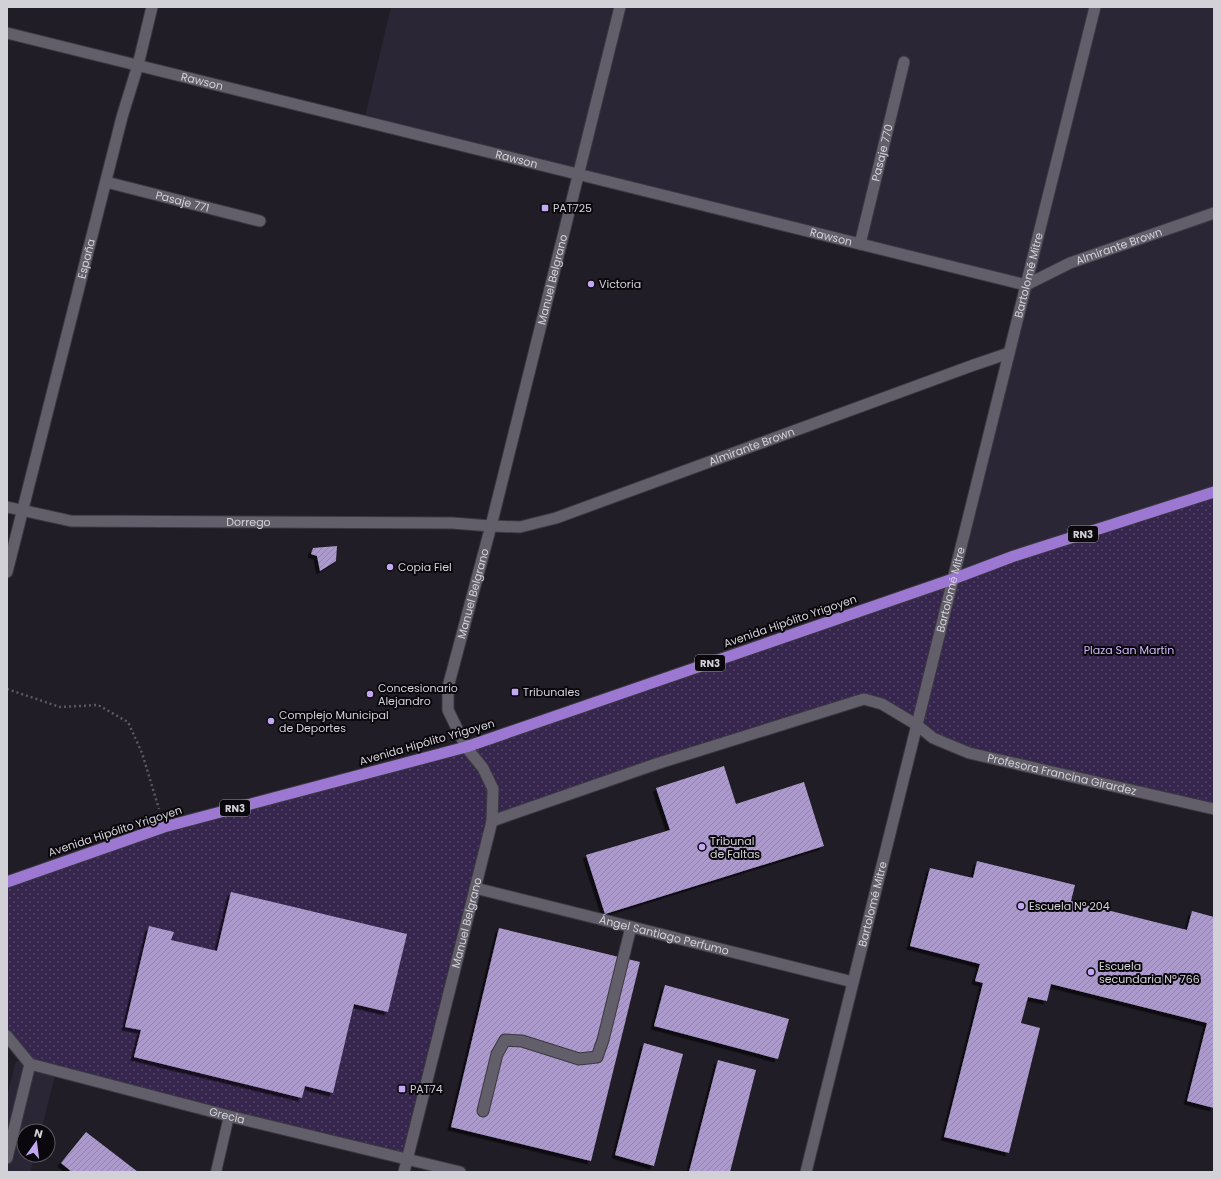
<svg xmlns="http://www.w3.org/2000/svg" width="1221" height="1179" font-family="Poppins,sans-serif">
  <defs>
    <pattern id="green-dots" width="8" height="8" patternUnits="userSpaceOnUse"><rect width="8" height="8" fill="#36264d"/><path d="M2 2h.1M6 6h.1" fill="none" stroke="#524466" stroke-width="1.8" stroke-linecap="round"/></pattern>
    <pattern id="building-hatch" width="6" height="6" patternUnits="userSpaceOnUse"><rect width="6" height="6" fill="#ac9acc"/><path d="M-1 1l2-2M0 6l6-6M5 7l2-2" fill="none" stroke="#9183a9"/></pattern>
    <filter id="shadow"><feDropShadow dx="-3.5" dy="3.5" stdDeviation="0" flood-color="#0009"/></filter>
  </defs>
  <rect width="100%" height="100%" fill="#211d27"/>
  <g fill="#2b2635">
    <polygon points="391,7 1214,7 1214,492 953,579 1026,285 364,121"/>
    <polygon points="16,1061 56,1071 41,1131 24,1131 24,1155 35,1155 30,1172 7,1172 7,1097"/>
  </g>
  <polygon fill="url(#green-dots)" points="1214,492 1214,809 969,753 864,699 492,821 408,1159 30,1064 7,1036 7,882 164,827 466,747"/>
  <g fill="url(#building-hatch)" filter="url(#shadow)">
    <polygon points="337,546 336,561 320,571 317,556 311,554 313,548"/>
    <polygon points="724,766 736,804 804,782 824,846 605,914 586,855 670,830 656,788"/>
    <polygon points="977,861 1075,885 1071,901 1187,930 1192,911 1214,917 1214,1108 1187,1101 1207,1023 1051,984 1047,1001 1028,997 1021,1023 1040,1028 1009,1153 944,1137 983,983 975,981 980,964 910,946 930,868 973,878"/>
    <polygon points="231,892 407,934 388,1012 354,1004 333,1093 305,1086 302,1098 134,1057 141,1030 125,1027 149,926 174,932 171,940 217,951"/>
    <polygon points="499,928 640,962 591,1161 451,1127"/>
    <polygon points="665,985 789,1019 778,1059 654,1026"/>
    <polygon points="644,1043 683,1054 654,1166 615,1155"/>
    <polygon points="718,1060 756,1070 730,1172 689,1172"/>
    <polygon points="86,1132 138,1172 72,1172 61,1163"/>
  </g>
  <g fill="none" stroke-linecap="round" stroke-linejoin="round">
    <defs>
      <polyline id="service" points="216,1172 229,1116"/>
      <g id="pedestrian">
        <path id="s1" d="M106,182l154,39"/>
        <path id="s2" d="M860,244l44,-182"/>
      </g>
      <g id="minor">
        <path id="s3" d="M7,572l115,-455 16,-52 14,-58"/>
        <path id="s4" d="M492,821l164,-57 208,-65 18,5 35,21 16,13 36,15 245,56"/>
        <path id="s5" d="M475,888l378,94"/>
        <path id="s6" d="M7,1036l23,28 199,52 231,56"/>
        <polyline points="483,1111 497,1054 505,1040 522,1041 579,1059 597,1057 603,1040 631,927"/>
        <polyline points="7,1158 30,1064"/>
      </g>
      <g id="tertiary">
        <path id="s7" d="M7,33l1019,252"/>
        <path id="s8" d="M1026,285l44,-22 144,-50"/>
        <path id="s9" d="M7,507l64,14 381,2 39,3 29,1 36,-9 415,-152 38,-13"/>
        <path id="s10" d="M404,1172l88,-351 1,-32 -10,-21 -17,-21 -18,-37v-23l43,-161 129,-519"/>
        <path id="s11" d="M806,1172l289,-1165"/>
      </g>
      <polyline id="trunk" points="7,882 164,827 466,747 953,579 1014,556 1214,492"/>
    </defs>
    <use href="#service" stroke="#3a3840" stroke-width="12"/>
    <use href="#pedestrian" stroke="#3a3840" stroke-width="13"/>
    <use href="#minor" stroke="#3a3840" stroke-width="13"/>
    <use href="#tertiary" stroke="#3a3840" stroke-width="13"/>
    <use href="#trunk" stroke="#3a3840" stroke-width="13"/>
    <polyline stroke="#5c5861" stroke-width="2.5" stroke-dasharray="2 3" stroke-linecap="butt" points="7,689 60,707 98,705 128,722 142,753 159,809"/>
    <use href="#service" stroke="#625f6a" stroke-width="10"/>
    <use href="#pedestrian" stroke="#625f6a" stroke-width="11"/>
    <use href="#minor" stroke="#625f6a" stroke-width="11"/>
    <use href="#tertiary" stroke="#625f6a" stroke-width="11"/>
    <use href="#trunk" stroke="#9d78d3" stroke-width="11"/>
  </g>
  <g fill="#c3a7f2" stroke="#0a080c" stroke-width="1.5">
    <rect x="541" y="204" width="8" height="8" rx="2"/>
    <circle cx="591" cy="284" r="4"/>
    <circle cx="390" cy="567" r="4"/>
    <rect x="511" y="688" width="8" height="8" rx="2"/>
    <circle cx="370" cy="694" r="4"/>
    <circle cx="271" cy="721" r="4"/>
    <circle cx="702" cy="847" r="4"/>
    <circle cx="1021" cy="906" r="4"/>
    <circle cx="1091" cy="972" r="4"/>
    <rect x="398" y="1085" width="8" height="8" rx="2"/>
  </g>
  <g text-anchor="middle" stroke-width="4" stroke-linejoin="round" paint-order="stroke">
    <g fill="#0a080c" stroke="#97959b" stroke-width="1">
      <rect x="1068" y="526" width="30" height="16" rx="3"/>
      <rect x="695" y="655" width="30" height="16" rx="3"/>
      <rect x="220" y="800" width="30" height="16" rx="3"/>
    </g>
    <g font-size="10" font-weight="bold" fill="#d3d1d8">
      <text x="1083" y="538">RN3</text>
      <text x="710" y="667">RN3</text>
      <text x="235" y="812">RN3</text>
    </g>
    <g font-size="11" fill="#d3d1d8" stroke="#0a080c">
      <text dy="4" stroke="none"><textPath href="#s7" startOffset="201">Rawson</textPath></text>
      <text dy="4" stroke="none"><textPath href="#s2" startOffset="94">Pasaje 770</textPath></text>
      <text dy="4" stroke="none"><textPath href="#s7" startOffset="525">Rawson</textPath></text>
      <text dy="4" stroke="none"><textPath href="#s1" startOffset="79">Pasaje 771</textPath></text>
      <text dy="4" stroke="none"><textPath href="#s7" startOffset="849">Rawson</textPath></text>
      <text dy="4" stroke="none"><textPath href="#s8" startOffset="101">Almirante Brown</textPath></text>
      <text dy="4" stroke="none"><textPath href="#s3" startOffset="323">España</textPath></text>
      <text dy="4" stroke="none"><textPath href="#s11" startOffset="924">Bartolomé Mitre</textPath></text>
      <text dy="4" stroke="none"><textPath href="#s10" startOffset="929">Manuel Belgrano</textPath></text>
      <text dy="4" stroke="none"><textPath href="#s9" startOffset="760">Almirante Brown</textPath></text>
      <text dy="4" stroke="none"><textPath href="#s9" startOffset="243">Dorrego</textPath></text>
      <text dy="4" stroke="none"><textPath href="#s11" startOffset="600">Bartolomé Mitre</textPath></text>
      <text dy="4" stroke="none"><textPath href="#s10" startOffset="605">Manuel Belgrano</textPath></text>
      <text transform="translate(790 621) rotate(-19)" y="4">Avenida Hipólito Yrigoyen</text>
      <text transform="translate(427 742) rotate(-16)" y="4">Avenida Hipólito Yrigoyen</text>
      <text dy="4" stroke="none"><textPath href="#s4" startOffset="606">Profesora Francina Girardez</textPath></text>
      <text transform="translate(115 831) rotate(-18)" y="4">Avenida Hipólito Yrigoyen</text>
      <text dy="4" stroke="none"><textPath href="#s11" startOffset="276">Bartolomé Mitre</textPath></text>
      <text dy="4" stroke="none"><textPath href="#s10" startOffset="257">Manuel Belgrano</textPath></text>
      <text dy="4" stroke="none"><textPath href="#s5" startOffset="195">Ángel Santiago Perfumo</textPath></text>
      <text dy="4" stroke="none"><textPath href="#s6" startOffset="240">Grecia</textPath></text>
    </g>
    <g font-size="11" fill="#d3d1d8" stroke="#0a080c" text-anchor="start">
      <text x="553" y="212">PAT725</text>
      <text x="599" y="288">Victoria</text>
      <text x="398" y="571">Copia Fiel</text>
      <text x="378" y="692">Concesionario<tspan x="378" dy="13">Alejandro</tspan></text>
      <text x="523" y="696">Tribunales</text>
      <text x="279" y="719">Complejo Municipal<tspan x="279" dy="13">de Deportes</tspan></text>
      <text x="710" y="845">Tribunal<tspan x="710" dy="13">de Faltas</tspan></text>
      <text x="1029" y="910">Escuela Nº 204</text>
      <text x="1099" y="970">Escuela<tspan x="1099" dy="13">secundaria Nº 766</tspan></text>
      <text x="410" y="1093">PAT74</text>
    </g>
    <g font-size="11" fill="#d0b5fd" stroke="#0a080c">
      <text x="1129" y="654">Plaza San Martín</text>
    </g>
  </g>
  <rect width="1221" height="1179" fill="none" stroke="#d3d1d8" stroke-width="16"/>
  <g transform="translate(36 1143) rotate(14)"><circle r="19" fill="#0a080c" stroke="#5a585e"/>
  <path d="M0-3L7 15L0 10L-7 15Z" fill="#c3a7f2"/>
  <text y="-6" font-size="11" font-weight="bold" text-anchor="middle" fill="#d3d1d8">N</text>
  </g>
</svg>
